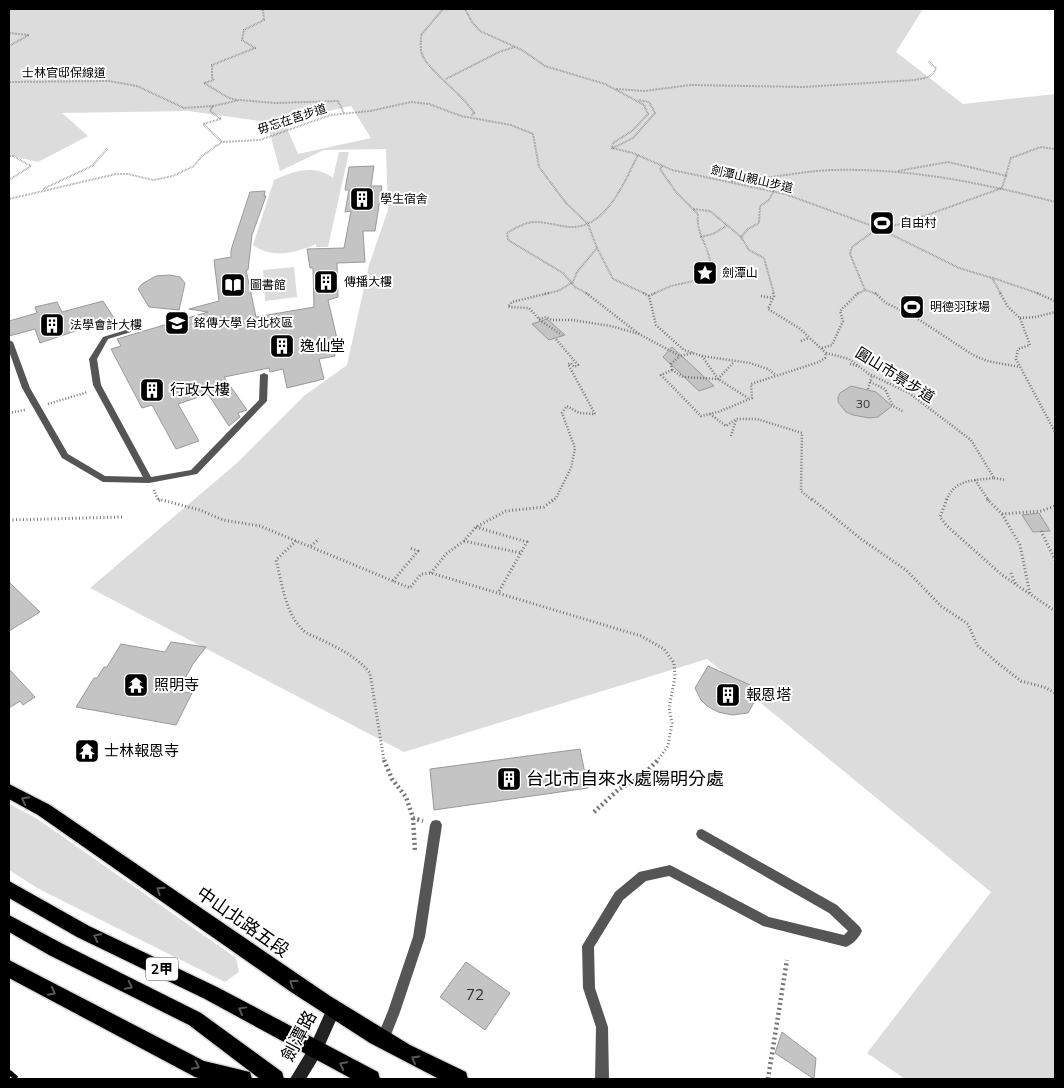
<svg xmlns="http://www.w3.org/2000/svg" width="1064" height="1088" font-family="Mulish,'Noto Sans TC',sans-serif">
  <rect width="100%" height="100%" fill="#fff"/>
  <g fill="#dcdcdc" fill-rule="evenodd">
    <path d="M9,9h914l-27,43 67,52 92,-10v985h-150l-38,-26 124,-161 -284,-233 -303,93 -314,-164 147,-125 67,-67 43,-31 22,-100 19,-55 -2,-61 -62,1 -44,21 -13,-49 -79,-11 -126,2 26,23 -50,26 -29,-7zM351,106l20,32 -73,16 -14,-33z"/>
    <path d="M339,152h10l-21,95h-12v-3c-20,9 -44,15 -63,1l21,-65c19,-9 41,-16 59,-2z"/>
    <polygon points="294,267 297,297 265,301 263,270"/>
    <polygon points="9,804 36,818 236,958 239,972 225,982 39,889 9,870"/>
  </g>
  <g fill="#c4c4c4" stroke="#999">
    <polygon points="374,166 371,186 382,186 375,231 363,231 365,262 337,263 338,297 328,300 338,343 333,349 335,356 319,359 324,379 287,388 283,369 270,372 269,368 224,377 247,410 238,413 240,417 229,426 208,394 178,404 199,441 176,449 152,405 142,408 111,349 121,346 117,339 208,312 189,309 219,301 214,260 231,257 231,250 250,192 265,191 264,196 266,196 252,235 248,270 246,270 256,317 314,307 313,268 310,268 307,249 344,248 351,211 345,212 349,190 345,190 349,167"/>
    <polygon points="170,275 180,277 185,283 179,310 149,307 138,289 142,284 156,276"/>
    <polygon points="103,301 114,318 40,343 35,329 9,336 9,321 37,313 35,307 57,302 62,312"/>
    <polygon points="547,319 565,335 549,340 532,324"/>
    <polygon points="672,347 714,386 699,391 663,357"/>
    <polygon points="851,386 876,392 892,406 878,417 870,418 853,415 846,412 838,402 838,397 840,393"/>
    <polygon points="1039,513 1050,531 1033,532 1022,515"/>
    <polygon points="9,582 40,612 9,631"/>
    <polygon points="171,642 206,647 193,664 178,691 192,693 176,725 76,707 94,678 97,678 104,667 107,667 121,644 165,652"/>
    <polygon points="708,666 761,690 748,713 732,715 718,712 707,706 701,700 695,688"/>
    <polygon points="9,669 35,697 23,705 20,701 9,708"/>
    <polygon points="580,749 588,788 434,810 430,769"/>
    <polygon points="466,962 510,993 485,1030 440,997"/>
    <polygon points="782,1032 816,1058 814,1079 775,1053"/>
  </g>
  <g fill="none" stroke-linecap="round" stroke-linejoin="round">
    <defs>
      <g id="primary">
        <polygon points="9,784 50,805 330,996 410,1045 466,1072 468,1079 439,1079 370,1043 291,992 38,815 9,799"/>
        <polygon points="9,881 89,926 217,987 378,1072 380,1079 352,1079 205,999 77,937 9,898"/>
        <polygon points="9,915 61,943 201,1013 282,1072 284,1079 260,1079 189,1025 49,955 9,932"/>
        <polygon points="9,960 204,1061 250,1072 252,1079 202,1079 195,1077 9,978"/>
      </g>
    </defs>
    <use href="#primary" stroke="#dbdbdb" stroke-width="3"/>
    <g stroke="#777" stroke-width="2" stroke-dasharray="0.5 1" stroke-linecap="butt">
      <path d="M443,9l-22,26c0,6 -1,14 1,19 7,18 40,39 52,59l-3,3"/>
      <polyline points="465,9 472,22 480,31 522,50 545,66 605,84 644,105 648,114 632,131 613,143 612,148 633,153 672,170 785,194 878,228 959,268 992,278 1001,294"/>
      <polyline points="9,33 29,35 9,46"/>
      <polyline points="446,79 499,52 515,47"/>
      <polyline points="9,82 109,81 137,86 184,108 213,106 240,100 275,103 338,101 344,113"/>
      <path d="M616,89l28,2 47,-6 113,2 111,-7c9,-2 18,-2 21,-12l-8,-7"/>
      <polyline points="237,100 229,98 204,83 214,80 212,77 212,65 255,48 242,40 244,30 264,20 263,10 260,9"/>
      <polyline points="213,106 210,111 221,119 203,124 222,142"/>
      <polyline points="613,148 633,138 655,113 649,102 638,100"/>
      <polyline points="9,156 13,156 31,166 9,180"/>
      <polyline points="898,171 948,162 1007,176"/>
      <path d="M731,181c34,-1 68,-10 102,-11 76,-2 150,13 222,32"/>
      <polyline points="43,189 92,166 108,148"/>
      <polyline points="9,199 116,174 128,174 153,180 173,176 194,166 202,156 222,142 260,140 331,115 370,111 411,102 429,104 461,116 511,125 533,134 539,167 566,203 588,224 597,248 613,279 646,294"/>
      <polyline points="693,209 710,211 741,237 749,250 764,258 774,294"/>
      <polyline points="700,237 713,234 726,226"/>
      <polyline points="741,237 748,229 759,223 760,206 769,200 774,190"/>
      <polyline points="993,278 1040,294"/>
      <polyline points="865,290 850,254 852,247 878,228 902,224 1002,188 1011,158 1041,147 1055,149"/>
      <polyline points="544,294 558,291 573,282 577,272 597,248"/>
      <path d="M588,294l-13,-7 -12,-14 -55,-33 -1,-7c25,-15 28,-12 55,-7 42,9 61,-42 76,-71"/>
      <path d="M653,294l18,-8 27,-6 6,-7h6c4,-22 -15,-37 -12,-59l-22,-22 -16,-23 3,-4"/>
      <polyline points="857,294 865,290 877,294"/>
    </g>
    <g stroke="#777" stroke-width="2.5" stroke-dasharray="1 2" stroke-linecap="butt">
      <polyline points="549,293 512,302 508,307 529,308 541,321 562,335"/>
      <polyline points="586,293 639,334"/>
      <polyline points="643,293 649,296"/>
      <polyline points="655,293 649,296 656,325 684,350 702,356 750,363 768,369 776,375"/>
      <polyline points="773,293 774,296 768,309 799,328 826,353"/>
      <polyline points="875,293 886,303 915,317 973,355 987,361 1020,367"/>
      <polyline points="1000,293 1008,307 1020,318 1030,345 1018,349 1016,359 1055,432"/>
      <polyline points="1037,293 1055,301"/>
      <polyline points="761,296 773,298"/>
      <polyline points="1020,318 1036,317 1055,312"/>
      <polyline points="539,319 546,317 552,320 572,320 611,326 639,334 680,356 693,353"/>
      <polyline points="801,341 809,338"/>
      <polyline points="822,348 832,345 843,321 840,311 858,293"/>
      <path d="M826,353l23,6 20,15 40,19 62,47 23,38c-21,3 -39,0 -48,23"/>
      <polyline points="702,356 718,379 748,398"/>
      <polyline points="850,364 857,366"/>
      <polyline points="672,370 661,375 701,416 718,412 752,398 751,384 819,362 825,358 826,353"/>
      <polyline points="672,370 683,377 718,379 734,362"/>
      <polyline points="672,370 671,364 680,356"/>
      <polyline points="870,382 885,389 893,406 904,412"/>
      <polyline points="868,389 872,375"/>
      <polyline points="48,404 88,392"/>
      <polyline points="9,413 25,410"/>
      <polyline points="710,414 726,426 736,419 757,419 802,433 801,491 813,501"/>
      <polyline points="731,436 736,420"/>
      <polyline points="994,478 1006,480"/>
      <polyline points="975,480 989,501"/>
      <polyline points="154,490 158,500 161,501"/>
      <polyline points="552,501 556,498 571,468 575,448 562,413 567,406 579,413 595,414 568,364 571,363 574,367 578,365 555,338"/>
    </g>
    <g stroke="#777" stroke-width="3" stroke-dasharray="1 2.5" stroke-linecap="butt">
      <polyline points="158,499 200,510 223,520 260,526 410,588 421,574 431,573 641,636 664,649 674,663 675,677 669,708 672,723 668,746 657,761"/>
      <polyline points="812,499 861,539 906,570 941,606 968,624 977,645 999,664 1021,681 1044,687 1055,693"/>
      <polyline points="947,499 940,517 946,525 1002,575 1055,611"/>
      <polyline points="987,499 1002,514 1041,511 1055,506"/>
      <polyline points="1002,514 1020,545 1030,594"/>
      <polyline points="9,520 122,517"/>
      <polyline points="476,527 527,542 498,593"/>
      <polyline points="1041,531 1055,560"/>
      <path d="M296,541l-20,19c6,23 9,52 26,69 4,5 14,8 20,11 18,9 35,17 48,33l14,88"/>
      <polyline points="464,541 521,553"/>
      <polyline points="311,546 319,539"/>
      <polyline points="431,573 446,554 464,541 476,527 506,511 544,507 554,499"/>
      <polyline points="1011,573 1016,585"/>
      <polyline points="393,581 418,551 410,548"/>
    </g>
    <g stroke="#777" stroke-width="4.5" stroke-dasharray="2 3" stroke-linecap="butt">
      <polyline points="384,760 392,779 406,797 413,818 423,821"/>
      <polyline points="594,812 619,789 640,778 658,760"/>
      <polyline points="413,818 415,851"/>
      <polyline points="768,1079 787,960"/>
    </g>
    <g fill="#555" fill-rule="evenodd">
      <polygon points="139,326 142,328 141,329 108,339 97,359 101,385 151,477 191,470 259,400 260,375 264,373 268,375 267,401 197,474 149,483 103,482 62,458 22,388 9,351 9,340 13,342 30,388 68,454 105,476 143,477 93,385 89,359 103,337"/>
      <polygon points="436,820 440,821 442,825 425,937 400,1012 387,1045 382,1046 377,1045 376,1040 388,1011 413,937 430,825 432,821"/>
      <path d="M702,829l135,76 23,22 2,4c-3,7 -9,13 -16,16l-83,-21 -94,-50 -23,5 -23,19 -29,47 1,41 13,39 1,52h-14l1,-52 -13,-39 -1,-42 33,-54 24,-20 31,-7 99,52 75,18 4,-4 -19,-18 -131,-75 -2,-4 2,-4z"/>
    </g>
    <polygon fill="#222" fill-rule="evenodd" points="334,1002 339,1004 341,1009 320,1056 306,1079 290,1079 310,1046 329,1004"/>
    <use href="#primary" fill="#000" fill-rule="evenodd"/>
    <polyline stroke="#000" stroke-width="5" stroke-dasharray="10 3 2 3" stroke-linecap="butt" points="9,1072 17,1079"/>
  </g>
  <defs><path id="oneway-chevron" d="M-2-3.5L2.5 0L-2 3.5" fill="none" stroke-width="1.6" stroke-linecap="round" stroke-linejoin="round" transform="scale(1.25)"/></defs>
  <g stroke="#595959">
    <use href="#oneway-chevron" transform="translate(25 800) rotate(-152)"/>
    <use href="#oneway-chevron" transform="translate(160 890) rotate(-145)"/>
    <use href="#oneway-chevron" transform="translate(97 937) rotate(-154)"/>
    <use href="#oneway-chevron" transform="translate(293 983) rotate(-147)"/>
    <use href="#oneway-chevron" transform="translate(129 986) rotate(27)"/>
    <use href="#oneway-chevron" transform="translate(52 992) rotate(27)"/>
    <use href="#oneway-chevron" transform="translate(242 1010) rotate(-151)"/>
    <use href="#oneway-chevron" transform="translate(415 1059) rotate(-150)"/>
    <use href="#oneway-chevron" transform="translate(343 1065) rotate(-153)"/>
    <use href="#oneway-chevron" transform="translate(196 1066) rotate(26)"/>
  </g>
  <defs>
    <symbol id="building-square" viewBox="-11 -11 22 22"><rect x="-9" y="-9" width="18" height="18" rx="4" fill="#000" stroke="#fff"/><path d="M-4-6H4V6H1V3H-1V6H-4ZM-2.5-4.3h1.7v1.8h-1.7ZM.8-4.3h1.7v1.8H.8ZM-2.5-1h1.7V.8h-1.7ZM.8-1h1.7V.8H.8Z" fill="#fff"/></symbol>
    <symbol id="stadium-square" viewBox="-11 -11 22 22"><rect x="-9" y="-9" width="18" height="18" rx="4" fill="#000" stroke="#fff"/><path d="M0-5a6.5 5 0 1 0 0 10a6.5 5 0 1 0 0-10ZM-3.5-1.8h7v3.6h-7Z" fill="#fff"/></symbol>
    <symbol id="sight-square" viewBox="-11 -11 22 22"><rect x="-9" y="-9" width="18" height="18" rx="4" fill="#000" stroke="#fff"/><path d="M0-6L1.8-2.2L6-1.7L2.9 1.2L3.7 5.4L0 3.3L-3.7 5.4L-2.9 1.2L-6-1.7L-1.8-2.2Z" fill="#fff"/></symbol>
    <symbol id="library-square" viewBox="-11 -11 22 22"><rect x="-9" y="-9" width="18" height="18" rx="4" fill="#000" stroke="#fff"/><path d="M-6-4Q-3-5.5-.7-3.5V5Q-3 3-6 4ZM6-4Q3-5.5 .7-3.5V5Q3 3 6 4Z" fill="#fff"/></symbol>
    <symbol id="university-square" viewBox="-11 -11 22 22"><rect x="-9" y="-9" width="18" height="18" rx="4" fill="#000" stroke="#fff"/><path d="M0-5L7-2L0 1L-7-2ZM-4 1L0 2.5L4 1V4Q0 6-4 4Z" fill="#fff"/></symbol>
    <symbol id="temple-square" viewBox="-11 -11 22 22"><rect x="-9" y="-9" width="18" height="18" rx="4" fill="#000" stroke="#fff"/><path d="M0-6L5-2H3V0L6.5 2.5H4V6H1.5V3h-3V6H-4V2.5H-6.5L-3 0V-2H-5Z" fill="#fff"/></symbol>
  </defs>
  <g fill-rule="evenodd">
    <use href="#building-square" x="348" y="185" width="28" height="28"/>
    <use href="#stadium-square" x="868" y="209" width="28" height="28"/>
    <use href="#sight-square" x="691" y="259" width="28" height="28"/>
    <use href="#building-square" x="312" y="268" width="28" height="28"/>
    <use href="#library-square" x="219" y="271" width="28" height="28"/>
    <use href="#stadium-square" x="898" y="293" width="28" height="28"/>
    <use href="#university-square" x="163" y="309" width="28" height="28"/>
    <use href="#building-square" x="38" y="311" width="28" height="28"/>
    <use href="#building-square" x="268" y="332" width="28" height="28"/>
    <use href="#building-square" x="138" y="376" width="28" height="28"/>
    <use href="#temple-square" x="122" y="671" width="28" height="28"/>
    <use href="#building-square" x="714" y="681" width="28" height="28"/>
    <use href="#temple-square" x="73" y="737" width="28" height="28"/>
    <use href="#building-square" x="495" y="765" width="28" height="28"/>
  </g>
  <g text-anchor="middle" stroke-width="4" stroke-linejoin="round" paint-order="stroke">
    <g font-size="12" fill="#000" stroke="#fff">
      <text x="64" y="77">士林官邸保線道</text>
      <text transform="translate(292 119) rotate(-18)" y="4">毋忘在莒步道</text>
      <text transform="translate(752 179) rotate(13)" y="4">劍潭山親山步道</text>
    </g>
    <g font-size="12" fill="#000" stroke="#fff" text-anchor="start">
      <text x="380" y="203">學生宿舍</text>
      <text x="900" y="227">自由村</text>
      <text x="722" y="277">劍潭山</text>
      <text x="344" y="286">傳播大樓</text>
      <text x="250" y="289">圖書館</text>
      <text x="930" y="311">明德羽球場</text>
      <text x="194" y="327">銘傳大學 台北校區</text>
      <text x="70" y="329">法學會計大樓</text>
    </g>
    <g font-size="12" fill="#313131">
      <text x="863" y="408">30</text>
    </g>
    <rect fill="#fff" stroke="#4c4c4c" stroke-width="1" x="146" y="957.5" width="32" height="23" rx="4"/>
    <g font-size="14" font-weight="bold" fill="#000">
      <text x="162" y="974">2甲</text>
    </g>
    <g font-size="15" fill="#000" stroke="#fff" text-anchor="start">
      <text x="300" y="351">逸仙堂</text>
      <text x="170" y="395">行政大樓</text>
      <text x="154" y="690">照明寺</text>
      <text x="746" y="700">報恩塔</text>
      <text x="104" y="756">士林報恩寺</text>
    </g>
    <g font-size="15" fill="#000" stroke="#fff">
      <text transform="translate(895 375) rotate(32)" y="5">圓山市景步道</text>
    </g>
    <g font-size="15" fill="#313131">
      <text x="475" y="1000">72</text>
    </g>
    <g font-size="18" fill="#000" stroke="#fff" text-anchor="start">
      <text x="526" y="785">台北市自來水處陽明分處</text>
    </g>
    <g font-size="18" fill="#000" stroke="#fff">
      <text transform="translate(243 922) rotate(35)" y="6">中山北路五段</text>
      <text transform="translate(299 1036) rotate(-62)" y="6">劍潭路</text>
    </g>
  </g>
  <rect width="1064" height="1088" fill="none" stroke="#000000" stroke-width="20"/>
</svg>
